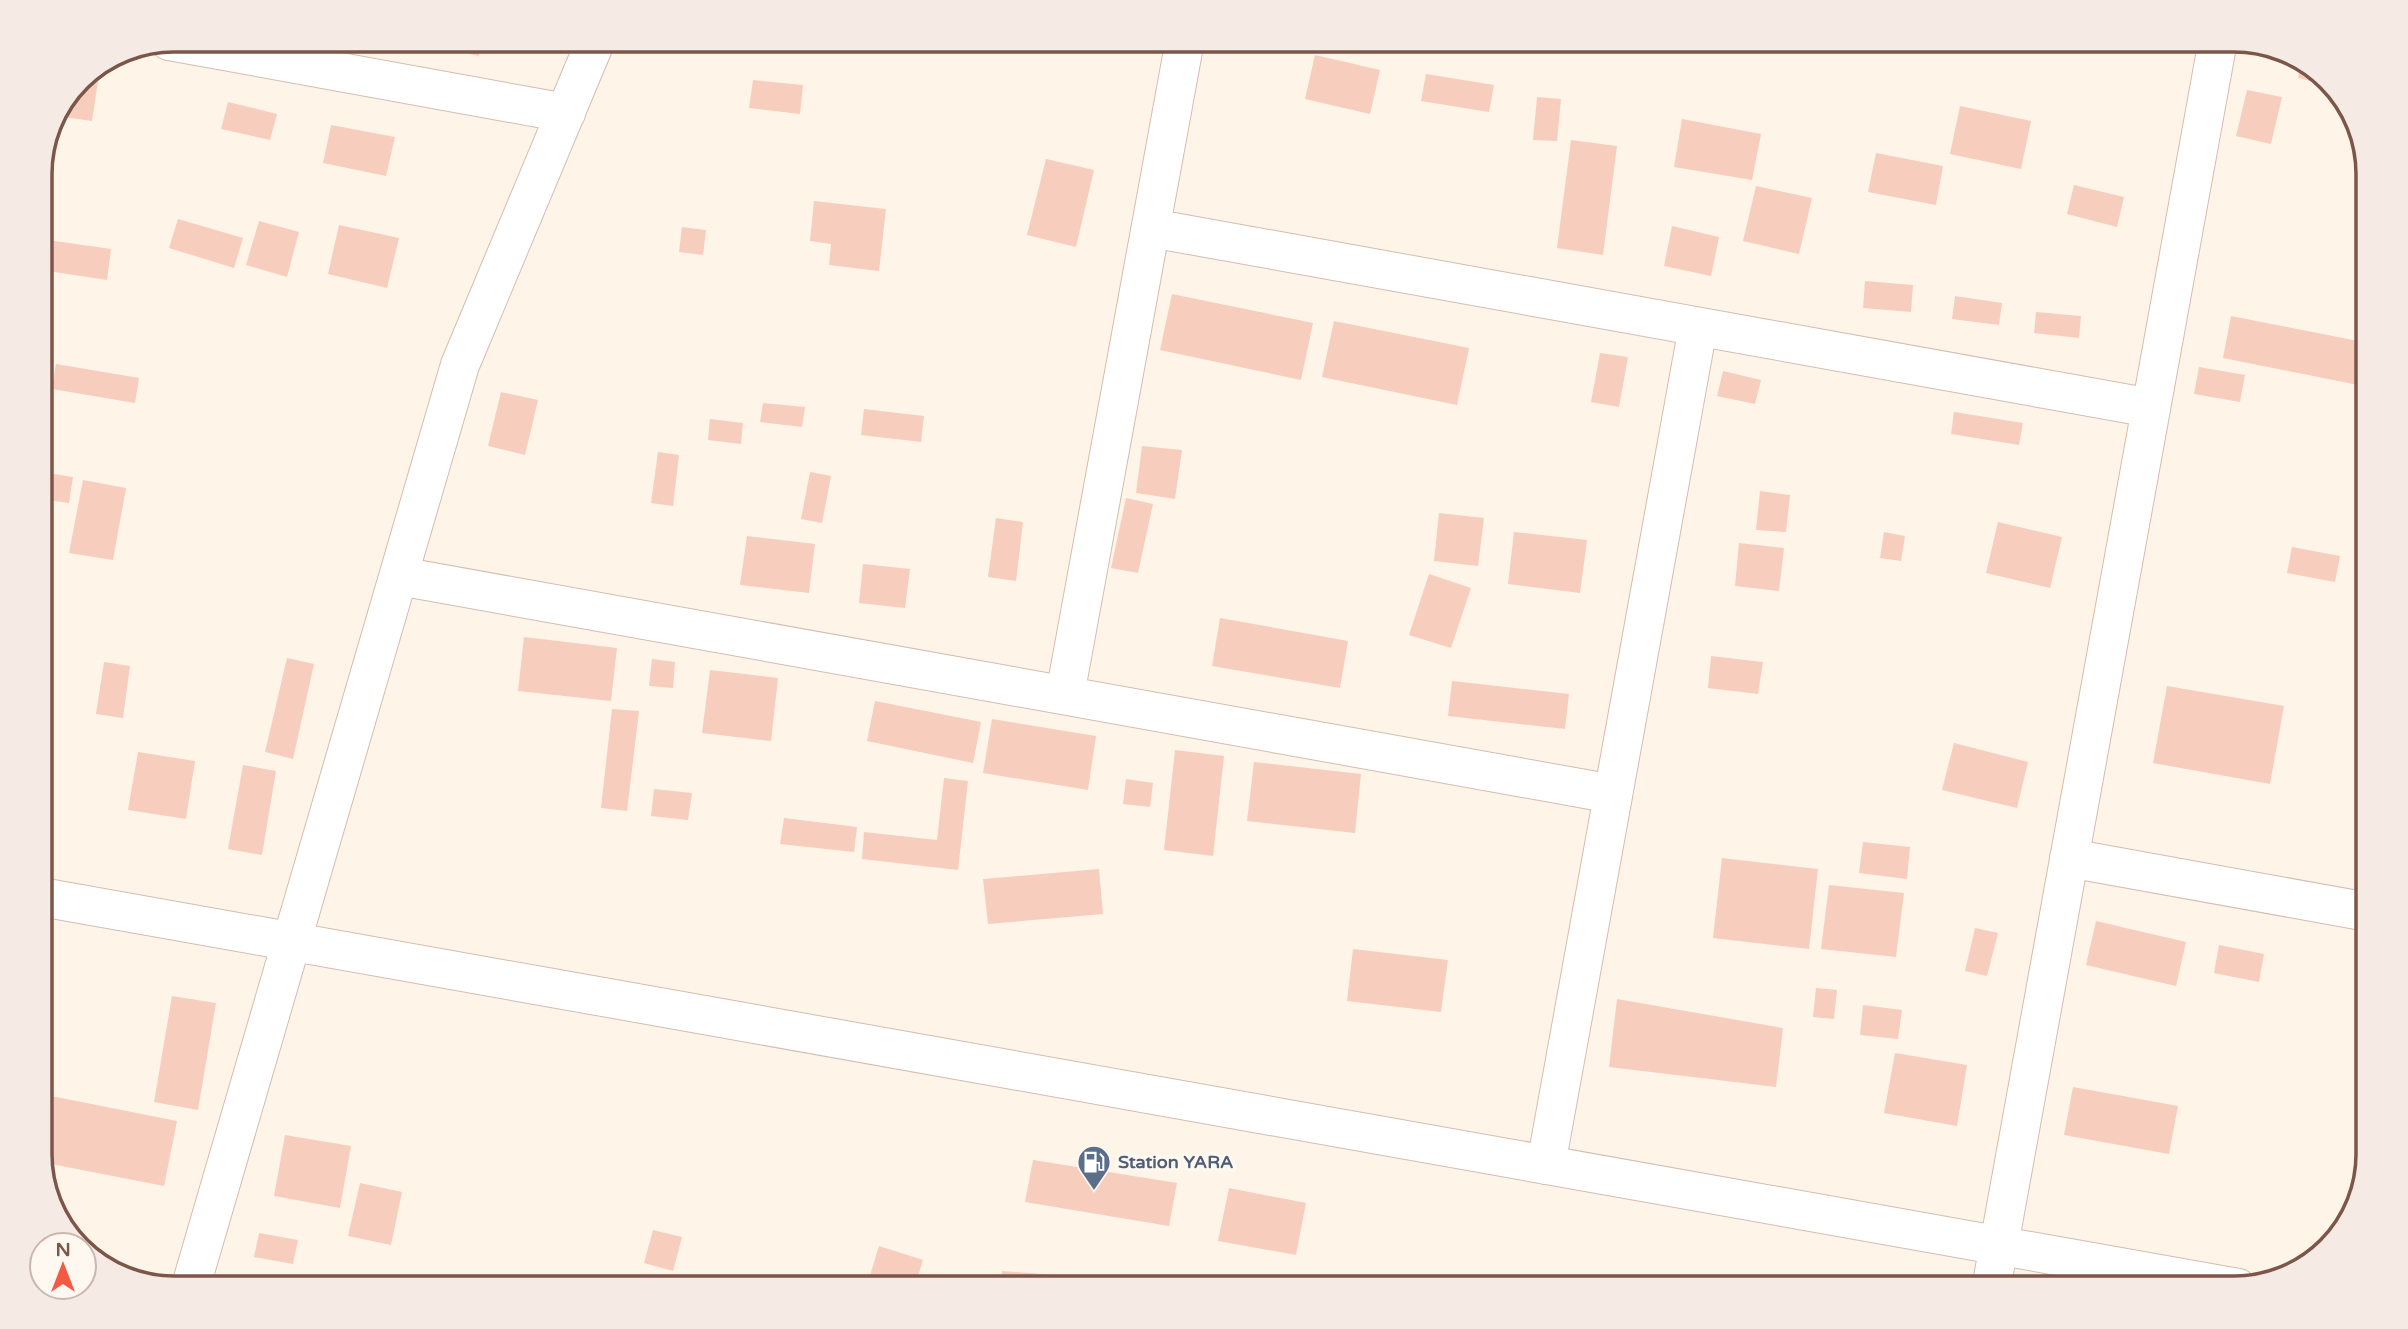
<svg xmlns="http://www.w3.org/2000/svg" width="2408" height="1329" font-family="'Varela Round',sans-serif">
  <rect width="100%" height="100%" fill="#fef4e8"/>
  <g fill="#f7cebd">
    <polygon points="458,40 482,40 479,56 456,51"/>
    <polygon points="1324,40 1363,40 1361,49"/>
    <polygon points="2072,40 2099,40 2098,47"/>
    <polygon points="1315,55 1380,70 1370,114 1305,99"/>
    <polygon points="2302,60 2327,85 2298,78"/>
    <polygon points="1426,74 1494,85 1489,112 1421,101"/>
    <polygon points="81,79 98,81 92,121 63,117"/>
    <polygon points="753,80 803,85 800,114 749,108"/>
    <polygon points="2247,90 2282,97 2271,144 2236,136"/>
    <polygon points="1537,97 1561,99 1557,141 1533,140"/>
    <polygon points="228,102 277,114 270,140 221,129"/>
    <polygon points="1960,106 2031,121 2021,169 1950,154"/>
    <polygon points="1682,119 1761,134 1752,180 1674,167"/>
    <polygon points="331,125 395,137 386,176 323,163"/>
    <polygon points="1571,140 1617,146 1603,255 1557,248"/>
    <polygon points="1876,153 1943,166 1936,205 1868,192"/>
    <polygon points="1046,159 1094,170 1076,247 1027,235"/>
    <polygon points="2074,185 2124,197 2117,227 2067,214"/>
    <polygon points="1756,186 1812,198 1799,254 1743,241"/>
    <polygon points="814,201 886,209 879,271 829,265 831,244 810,241"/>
    <polygon points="178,219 243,238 234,268 169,248"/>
    <polygon points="259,221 299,232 287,277 246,265"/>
    <polygon points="339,225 399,238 387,288 328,274"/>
    <polygon points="1672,226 1719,237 1711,276 1664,266"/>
    <polygon points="682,227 706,230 703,255 679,252"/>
    <polygon points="41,239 111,249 107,280 41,270"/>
    <polygon points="1865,281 1913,285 1911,312 1863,308"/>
    <polygon points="1172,294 1313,323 1301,380 1160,350"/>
    <polygon points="1955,296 2002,303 1999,325 1952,319"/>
    <polygon points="2036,312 2081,316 2079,338 2034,333"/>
    <polygon points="2231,316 2368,343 2368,387 2223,358"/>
    <polygon points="1334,321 1469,348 1457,405 1322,377"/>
    <polygon points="1600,353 1628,357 1619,407 1591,402"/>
    <polygon points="56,364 139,378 135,403 52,389"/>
    <polygon points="2199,367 2245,375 2240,402 2194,394"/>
    <polygon points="1723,371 1761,380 1755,404 1717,396"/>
    <polygon points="501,392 538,400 525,455 488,446"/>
    <polygon points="763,403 805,407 802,427 760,422"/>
    <polygon points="864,409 924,416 921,442 861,435"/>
    <polygon points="1954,412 2023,423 2019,445 1951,434"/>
    <polygon points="710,419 743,423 741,444 708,440"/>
    <polygon points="1142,446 1182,450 1175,499 1136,493"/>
    <polygon points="658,452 679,455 673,506 651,503"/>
    <polygon points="41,472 73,477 69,503 41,499"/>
    <polygon points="810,472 831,476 822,523 801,519"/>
    <polygon points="83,480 126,488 113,560 69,553"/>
    <polygon points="1760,491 1790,495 1786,532 1756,530"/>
    <polygon points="1126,498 1153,504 1138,573 1111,568"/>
    <polygon points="1439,513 1484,518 1478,566 1434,561"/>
    <polygon points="996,518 1023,522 1016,581 988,577"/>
    <polygon points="1998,522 2062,537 2050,588 1986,573"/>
    <polygon points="1514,532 1587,540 1580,593 1508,584"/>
    <polygon points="1884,532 1905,536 1901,561 1880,558"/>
    <polygon points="747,536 815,544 809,593 740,585"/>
    <polygon points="1739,543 1784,548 1779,591 1735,586"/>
    <polygon points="2292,547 2340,556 2335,582 2287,573"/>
    <polygon points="863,564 910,569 905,608 859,603"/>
    <polygon points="1429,574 1471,588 1451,648 1409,635"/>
    <polygon points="1220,618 1348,641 1340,688 1212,666"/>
    <polygon points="524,637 617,648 611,701 518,691"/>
    <polygon points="1711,656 1763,662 1758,694 1708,688"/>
    <polygon points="287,658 314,664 293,759 265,752"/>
    <polygon points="652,659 675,662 673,688 649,686"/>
    <polygon points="104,662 130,666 123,718 96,714"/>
    <polygon points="710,670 778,678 771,741 702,733"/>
    <polygon points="1452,681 1569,694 1565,729 1448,716"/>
    <polygon points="2167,686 2284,706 2270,784 2153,763"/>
    <polygon points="875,701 981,722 973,763 867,741"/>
    <polygon points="612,709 639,711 627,811 601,808"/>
    <polygon points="992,719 1096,736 1088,790 983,773"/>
    <polygon points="1954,743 2028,762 2017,808 1942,790"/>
    <polygon points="1175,750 1224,756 1213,856 1164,850"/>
    <polygon points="138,752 195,761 186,819 128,810"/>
    <polygon points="1254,762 1361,774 1355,833 1247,821"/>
    <polygon points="243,765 276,771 262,855 228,849"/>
    <polygon points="944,778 968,781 958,870 862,859 864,832 937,840"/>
    <polygon points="1126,779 1153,783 1150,807 1123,804"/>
    <polygon points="654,789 692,793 688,820 651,816"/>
    <polygon points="784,818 857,827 854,852 780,844"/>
    <polygon points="1863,842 1910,847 1907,879 1859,873"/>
    <polygon points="1722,858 1818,869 1809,949 1713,938"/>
    <polygon points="1099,869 1103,914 988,924 983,879"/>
    <polygon points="1829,885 1904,893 1896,957 1821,949"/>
    <polygon points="2096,921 2186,942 2176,986 2086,965"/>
    <polygon points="1975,928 1998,933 1987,976 1965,971"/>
    <polygon points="2219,945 2264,954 2259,982 2214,973"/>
    <polygon points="1353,949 1448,960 1441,1012 1347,1001"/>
    <polygon points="1816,988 1837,990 1834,1019 1813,1017"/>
    <polygon points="172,996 216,1003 198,1110 154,1102"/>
    <polygon points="1617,999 1783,1028 1776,1087 1609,1067"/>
    <polygon points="1863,1005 1902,1010 1898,1039 1860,1035"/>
    <polygon points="1895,1053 1967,1065 1957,1126 1884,1113"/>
    <polygon points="2073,1087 2178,1106 2169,1154 2064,1135"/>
    <polygon points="41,1094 177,1121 164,1186 41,1162"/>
    <polygon points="285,1135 351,1146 340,1208 274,1196"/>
    <polygon points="2358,1140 2368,1141 2368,1155 2359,1188 2351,1187"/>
    <polygon points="1033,1160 1177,1183 1169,1226 1025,1202"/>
    <polygon points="360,1183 402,1192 391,1245 348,1236"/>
    <polygon points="1229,1188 1306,1203 1296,1255 1218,1241"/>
    <polygon points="653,1230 682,1237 673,1271 644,1263"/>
    <polygon points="259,1233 298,1240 293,1264 254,1257"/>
    <polygon points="879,1246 923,1260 914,1289 866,1289"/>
    <polygon points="1002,1271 1081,1277 1081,1288 1001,1282"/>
  </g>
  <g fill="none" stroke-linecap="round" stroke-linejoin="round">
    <defs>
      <g id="minor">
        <polyline points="169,41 566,113"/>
        <polyline points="1151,228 2151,408"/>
        <polyline points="399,576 1613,794"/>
        <polyline points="1065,695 1185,40"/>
        <polyline points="2069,858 2368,912"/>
        <polyline points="41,897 2238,1288"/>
        <polyline points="1546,1165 1698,327"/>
        <polyline points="1991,1289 2218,40"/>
      </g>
      <polyline id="tertiary" points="190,1289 460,365 596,40"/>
    </defs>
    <use href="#minor" stroke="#d5bcaf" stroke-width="40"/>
    <use href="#tertiary" stroke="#d5bcaf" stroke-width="40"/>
    <use href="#minor" stroke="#fff" stroke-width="38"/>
    <use href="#tertiary" stroke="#fff" stroke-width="38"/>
  </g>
  <defs>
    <symbol id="fuel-pin" viewBox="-11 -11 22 30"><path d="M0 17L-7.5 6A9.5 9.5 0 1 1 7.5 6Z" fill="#5c6f8a" stroke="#fff8f1"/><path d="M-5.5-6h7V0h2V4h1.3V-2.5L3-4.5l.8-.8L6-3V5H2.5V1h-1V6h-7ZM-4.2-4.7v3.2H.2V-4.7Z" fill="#fff"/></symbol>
  </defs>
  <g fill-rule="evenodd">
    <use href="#fuel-pin" x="1075" y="1143" width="38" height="52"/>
  </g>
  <g text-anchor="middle" stroke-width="7" stroke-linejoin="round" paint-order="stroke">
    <g font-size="18" font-weight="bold" fill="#4e5e75" stroke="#fff8f1" text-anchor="start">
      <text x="1118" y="1168">Station YARA</text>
    </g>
  </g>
  <path d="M0 0H2408V1329H0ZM174 52H2234A122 122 0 0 1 2356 174V1154A122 122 0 0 1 2234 1276H174A122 122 0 0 1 52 1154V174A122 122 0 0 1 174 52Z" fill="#f5ebe4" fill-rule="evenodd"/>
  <path fill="none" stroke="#7c5649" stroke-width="3.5" d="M174 52H2234A122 122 0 0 1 2356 174V1154A122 122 0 0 1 2234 1276H174A122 122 0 0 1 52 1154V174A122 122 0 0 1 174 52Z"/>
  <g transform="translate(63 1266)"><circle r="33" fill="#fff8f1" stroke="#cbb7ae" stroke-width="2"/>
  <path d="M0-5L12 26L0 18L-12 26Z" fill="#f35943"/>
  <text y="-10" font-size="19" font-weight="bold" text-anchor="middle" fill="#7c5649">N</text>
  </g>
</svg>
